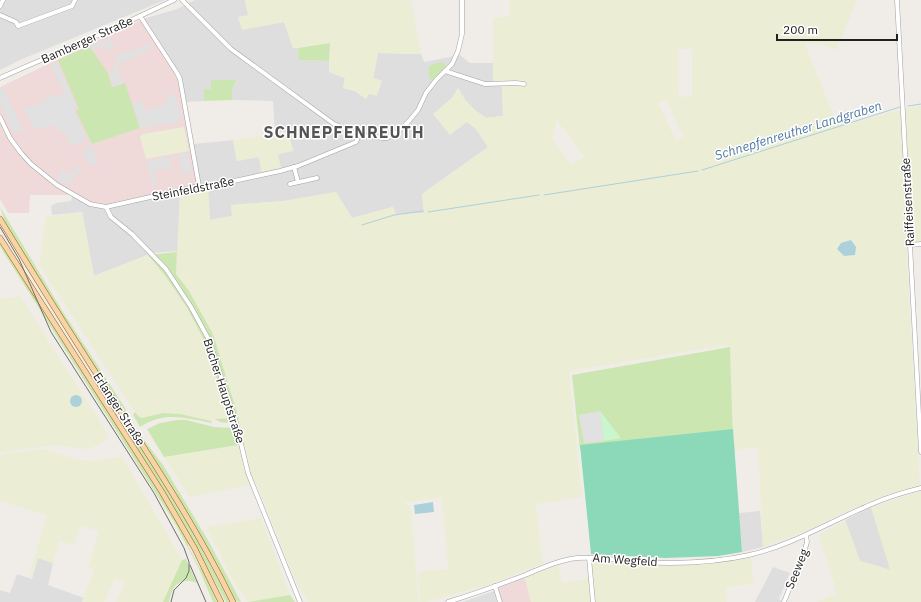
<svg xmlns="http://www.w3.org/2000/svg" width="921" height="602" font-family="'IBM Plex Sans',sans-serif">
  <rect width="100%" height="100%" fill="#f0ede8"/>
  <g fill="#dfdede">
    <polygon points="0,0 165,0 20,60 0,70"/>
    <polygon points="195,0 245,0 248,15 242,29 284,22 293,48 298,48 299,60 329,61 329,72 345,78 343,88 355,91 365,98 382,81 373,78 378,53 421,54 424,62 460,55 470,63 493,63 493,86 502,86 503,116 486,118 476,111 465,100 458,88 452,98 434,114 467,121 476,129 488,147 422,194 424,213 396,214 393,207 352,218 336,192 284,201 231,205 232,216 210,220 208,190 180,195 178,251 152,253 94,276 82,212 52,215 51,206 56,203 71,201 73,195 197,185 193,144 233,140 237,161 259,157 262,172 278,154 293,150 288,132 275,133 273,101 232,100 232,89 237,81 211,80 211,89 204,90 204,101 185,102 143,19 177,9"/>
    <polygon points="871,507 891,570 860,561 845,520"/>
    <polygon points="760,511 763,547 742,552 739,513"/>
    <polygon points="38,558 53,563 48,585 84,598 82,602 0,602 0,590 10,593 17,574 32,579"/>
    <polygon points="773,567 790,573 779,599 783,602 755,602"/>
    <polygon points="494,591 497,602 463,602 477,597"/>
  </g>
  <g fill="#f0d9d9" fill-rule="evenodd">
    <path d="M143,19l35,51 15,74 4,41 -93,20 -12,-1 -19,-9h-43l-1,18h-21l-8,-14v-112zM108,73l4,14 13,-4 -49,28 3,-2z"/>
    <polygon points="525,578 531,602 501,602 498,587"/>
  </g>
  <g fill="#ecedd5" fill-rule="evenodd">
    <polygon points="245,0 411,0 421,54 378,53 373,78 382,81 377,96 369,94 366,99 355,91 343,88 345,78 329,72 330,43 293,48 284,22 242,30 238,17 248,15"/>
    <path d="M510,0h347l-20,50 -18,-6h-14l33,83 62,-17 21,-4v136l-15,2 14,241 -37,11 -43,18 -26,14 -51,19 -5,-100 -24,4 -4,-104 -4,-2 -157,26 13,126 -46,7 6,60 -51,20 -65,18h-6l-2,-30 30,-3 -6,-72 -31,4 -9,3 8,1 9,97h-111l-15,-26 -36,-92 -67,13 -26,-40 74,-12 -5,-17 6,-9 -26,-85 -24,-43 -13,-17 4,-79 28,-6 2,31 22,-4 -1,-11 53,-4 52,-9 16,26 41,-11 3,7 28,-1 -2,-19 66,-47 -12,-18 -9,-7 -17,13 -17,-21 19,-16 6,-10 7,12 11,11 10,7 17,-2 -1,-30h-9v-68l17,-2zM678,49h14v47l-13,1zM667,101l16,36 -7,4 -18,-39zM557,120l27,37 -12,8 -20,-26z"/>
    <polygon points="184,127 189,151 146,159 140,137 143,134"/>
    <polygon points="288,132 293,151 278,154 281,168 261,172 259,157 237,161 233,140 275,133"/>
    <polygon points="82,212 94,276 148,255 166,277 186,306 204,340 230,418 215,419 211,421 180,414 163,413 142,418 138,416 135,412 39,265 46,217"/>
    <polygon points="20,296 109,436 101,444 87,449 55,445 0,452 0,299"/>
    <polygon points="43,449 79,460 96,461 118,457 123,458 182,560 163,602 116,602 125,583 114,579 104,602 82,602 94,570 88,568 99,531 80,526 74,545 59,541 53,563 38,558 32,577 29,576 47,515 0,501 0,461 2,454"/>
    <polygon points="921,491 921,602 816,602 837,594 819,535 845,520 860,561 890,570 871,507"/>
    <polygon points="261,518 290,595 248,602 235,584 206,527"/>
    <polygon points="751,557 753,584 726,587 727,602 531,602 525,578 558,565 562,583 592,578 591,563 596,562 638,565 709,563 742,559"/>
  </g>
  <g fill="#cce6b2">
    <polygon points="330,43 329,61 299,60 298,48"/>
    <polygon points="89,46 108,73 112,87 125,83 140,128 92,144 76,111 79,109 58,60"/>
    <polygon points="442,62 446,65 445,69 432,80 429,78 429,67 433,64"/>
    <polygon points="211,80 237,80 232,89 232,100 204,101 204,89 211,89"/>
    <polygon points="0,207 63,312 125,408 135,428 163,465 209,542 241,602 236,601 91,362 36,274 5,222"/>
    <path d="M0,241c14,24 29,47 43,70 49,77 101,153 146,232l-1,3 12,22 3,1 14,33h-4l-14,-33 -23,-44 -172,-272 -4,-7z"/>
    <path d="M177,252l-1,22 13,17 24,43 26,85c-8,4 -17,6 -24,0l15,-1 -26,-78 -18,-34 -20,-29 -18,-22z"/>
    <polygon points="730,347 733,438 580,450 572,375"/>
    <path d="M135,412l3,4 4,2 21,-5 17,1 31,7 1,2c-28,-5 -47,-12 -72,4l-7,-12z"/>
    <polygon points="177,420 186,420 214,427 233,428 238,445 164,457 147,429 160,423"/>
    <polygon points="134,436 189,525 230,602 226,602 183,523 131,439"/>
    <path d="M186,559l11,24c-18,-6 -25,2 -28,19h-6l19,-42z"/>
    <polygon points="290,595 295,602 248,602"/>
  </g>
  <polygon fill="#c9f6cc" points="600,411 621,438 604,441"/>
  <polygon fill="#8cd9ba" points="733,429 742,552 718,556 665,558 591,554 580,445"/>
  <g fill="#e1e1e1">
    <polygon points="110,38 114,48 108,51 105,45 94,50 90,45"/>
    <polygon points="149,43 152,48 123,63 121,61 117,67 123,83 114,86 109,73 112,72 111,71 118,61 116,56 129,50 130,52"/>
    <polygon points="57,62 77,107 74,109 87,140 73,146 68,141 63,132 60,133 56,125 36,129 32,126 24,109 36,104 37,105 44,102 43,100 55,94 57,97 64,93 51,66"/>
    <polygon points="4,88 23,131 13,132 0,103 0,90"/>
    <polygon points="175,94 181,117 178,118 179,122 140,128 132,103 143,101 145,111 167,104 166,96"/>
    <polygon points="92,146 98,165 93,166 87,160 86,155 84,156 82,152 85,151 84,148"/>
    <polygon points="188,153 192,173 182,174 178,154"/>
    <polygon points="169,156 172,168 154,171 157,185 152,186 147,161"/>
    <polygon points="78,165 82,168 67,186 56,177 63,169 70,175"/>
    <polygon points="600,411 604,441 584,443 579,415"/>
  </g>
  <g fill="#acd1db">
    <polygon points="851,240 856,247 855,255 844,256 837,249 841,243"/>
    <circle cx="76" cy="401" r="6"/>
    <polygon points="433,502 434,512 415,514 414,505"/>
  </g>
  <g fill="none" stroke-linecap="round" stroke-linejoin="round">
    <g stroke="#acd1db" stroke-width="1">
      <polyline points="908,106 921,104"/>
      <polyline points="702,170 900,107"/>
      <polyline points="544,195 698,171"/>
      <polyline points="428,212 539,195"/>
      <polyline points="362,225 394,215 423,211"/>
    </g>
    <defs>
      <g id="minor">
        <polyline points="182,0 231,49 334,124 359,135 383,138 387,138 399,131 409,121 418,110 426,93 436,80 452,64 458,51 462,34 462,0"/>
        <polyline points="897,0 921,452"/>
        <polyline points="0,6 3,0"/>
        <polyline points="0,15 16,22 18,26 72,6 75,0"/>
        <polyline points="140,16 177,73 180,79 199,186"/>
        <polyline points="445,71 485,84 516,83 524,84"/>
        <polyline points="0,78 119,26 174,0"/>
        <polyline points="0,117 10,138 21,153 31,164 57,185 90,204 106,207 199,186 206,186 220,184 280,171 298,166 356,142 359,135"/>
        <polyline points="294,167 298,182"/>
        <polyline points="290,184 317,178"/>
        <polyline points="106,207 111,217 132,234 166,269 191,307 209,340 236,423 248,473 300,602"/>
        <polyline points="910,245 921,244"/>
        <polyline points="589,558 593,602"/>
        <polyline points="495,586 500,602"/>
        <path d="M448,602c26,-8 51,-17 77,-27 17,-7 34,-15 52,-17 21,-2 43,3 63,4 36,2 74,1 109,-7 44,-10 82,-34 123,-51 16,-7 33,-12 49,-16"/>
        <polyline points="784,602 805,549 807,542 806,535"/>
      </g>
      <g id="major">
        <path d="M0,219c37,61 75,122 114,182 42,65 85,131 119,201"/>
        <polyline points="0,238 162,492 195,549 221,602"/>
      </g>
    </defs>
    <use href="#minor" stroke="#a2a2a2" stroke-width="5"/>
    <use href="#major" stroke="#93640b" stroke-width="6"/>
    <use href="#minor" stroke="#fff" stroke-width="4"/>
    <use href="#major" stroke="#f6d3a8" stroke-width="5"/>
    <g stroke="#6f6f6f" stroke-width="1">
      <polyline points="0,227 19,259 51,332 154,493 184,548 189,562 189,571 186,578 174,590 171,602"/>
      <polyline points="190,565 206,602"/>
    </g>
  </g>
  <g text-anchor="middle" stroke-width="3" stroke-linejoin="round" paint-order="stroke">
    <g font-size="12" fill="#212121" stroke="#fff">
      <text transform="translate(87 40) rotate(-24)" y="4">Bamberger Straße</text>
      <text transform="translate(193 189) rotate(-11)" y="4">Steinfeldstraße</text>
      <text transform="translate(908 202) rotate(-93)" y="4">Raiffeisenstraße</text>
      <text transform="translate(224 391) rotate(72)" y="4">Bucher Hauptstraße</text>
      <text transform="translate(119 409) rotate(57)" y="4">Erlanger Straße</text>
      <text transform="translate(625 560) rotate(4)" y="4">Am Wegfeld</text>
      <text transform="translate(797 569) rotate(-68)" y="4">Seeweg</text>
    </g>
    <g font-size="13" font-style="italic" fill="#507aa3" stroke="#fff">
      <text transform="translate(798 130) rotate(-17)" y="5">Schnepfenreuther Landgraben</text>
    </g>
    <g font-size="16" font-weight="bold" letter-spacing="1" fill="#545454" stroke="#fff">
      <text x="344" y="138">SCHNEPFENREUTH</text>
    </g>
  </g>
  <path d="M777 34v6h120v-6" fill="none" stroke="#212121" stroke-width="2"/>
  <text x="783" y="34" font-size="12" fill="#212121" stroke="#ffffff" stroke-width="3" paint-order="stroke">200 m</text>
</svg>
